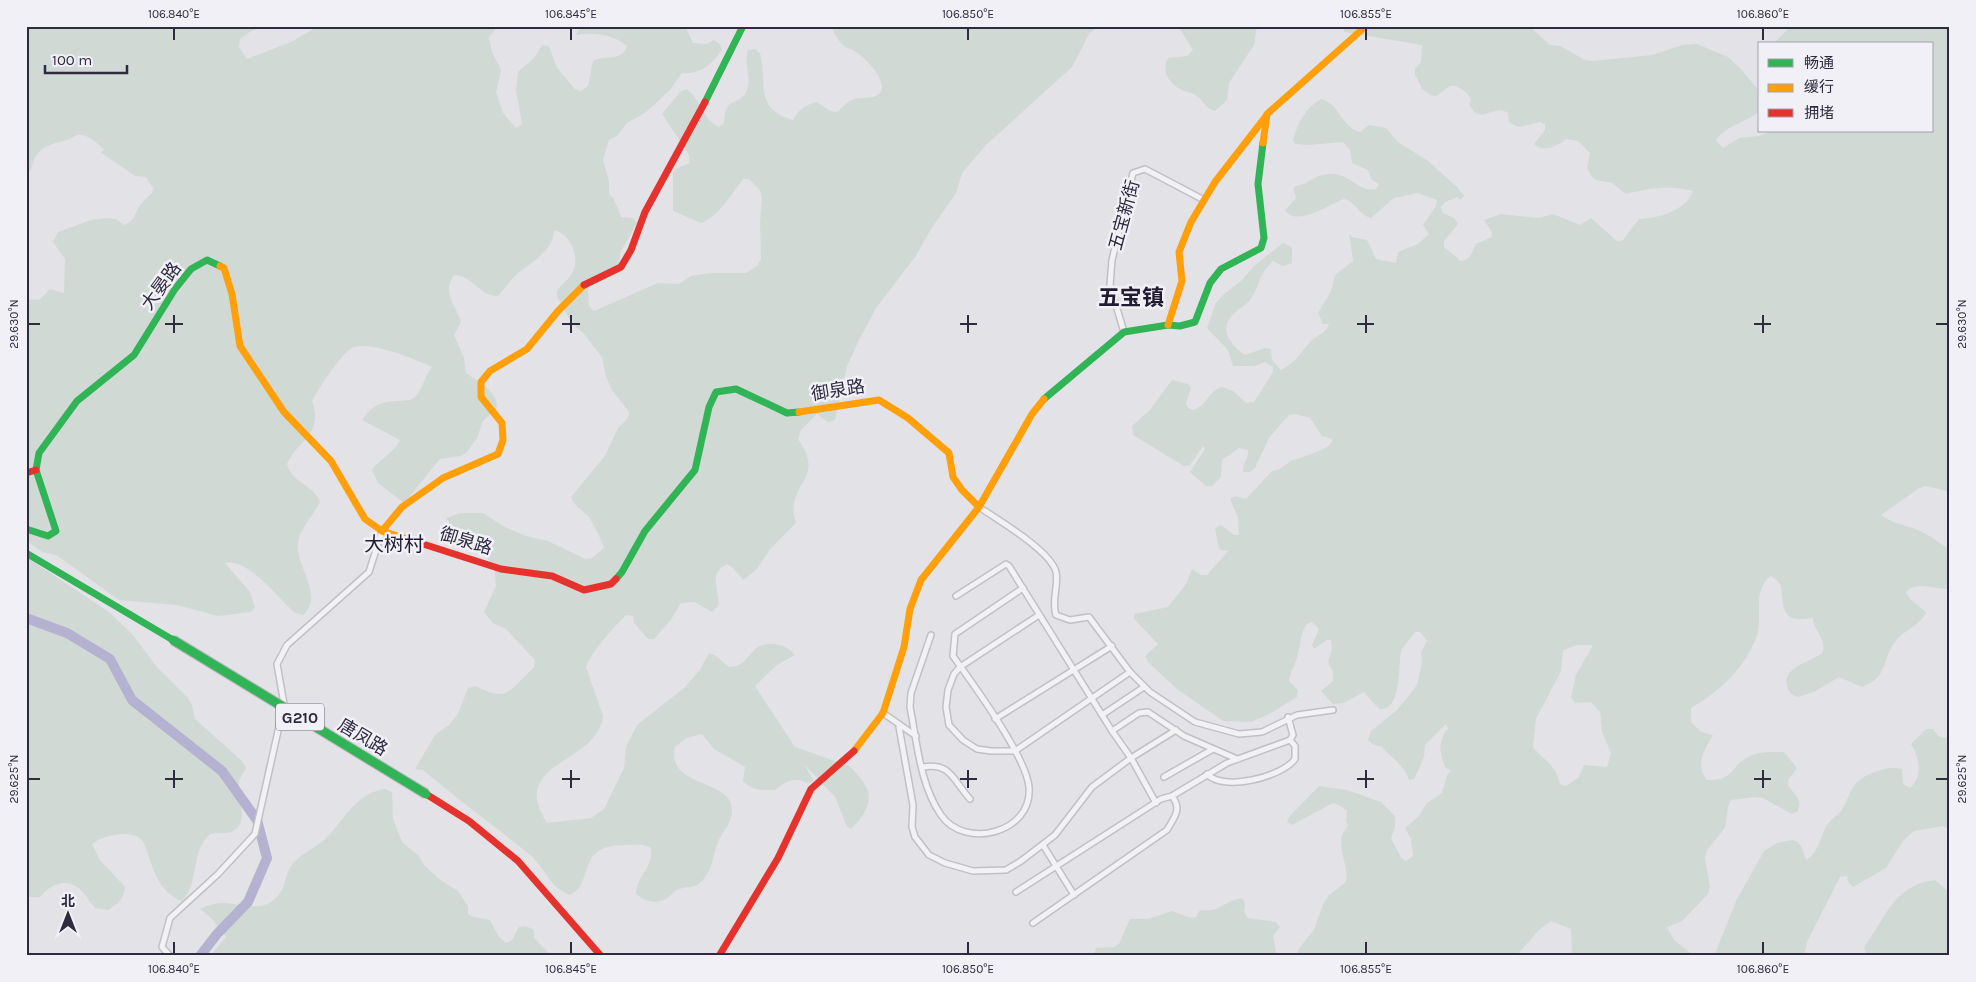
<svg xmlns="http://www.w3.org/2000/svg" width="1976" height="982" font-family="Karla,'Noto Sans SC',sans-serif">
  <rect width="100%" height="100%" fill="#e3e2e7"/>
  <g fill="#d1d9d5" fill-rule="evenodd">
    <path d="M26,26h240l-15,5 -11,8 -1,8 8,12 44,-17 28,-16h179l-9,11 3,15 9,18 -5,22 7,21 13,15 6,-4 -6,-33 2,-19 17,-15 7,-12 7,1 8,22 18,21 6,2 7,-5 5,-25c13,-7 28,2 34,-15 -14,-12 -33,-14 -51,-11l4,-7 4,-2h43l6,2 52,-2 8,17 14,1 7,-4 6,4 2,6c-10,14 -22,25 -40,23l-13,18 -23,21 -19,11 -10,13 -8,4 -6,20 6,21v13l5,5 7,18 12,1 4,5 -17,30 -1,14 -26,13 -5,7 1,19 5,5 64,-28 21,1 12,-8 19,-3h36l12,-8 3,-7 -1,-36 2,-24 -2,-8 -11,-11h-6c-11,15 -25,38 -42,44l-28,-12v-38l4,-5 13,-5 -1,-8 -27,-41 18,-22 6,-3c16,10 14,28 33,38l5,-4c1,-30 16,-15 23,-33 5,-13 -4,-27 1,-40l7,-1 5,4c8,29 -7,56 33,67 6,-11 12,-15 24,-18l13,9 7,1c5,-4 10,-10 15,-12 8,-4 21,0 27,-6 12,-11 -15,-38 -25,-43 -3,-3 -7,-2 -10,-5 -6,-5 -10,-13 -13,-20h267l-9,8 -17,33 -86,78 -24,28 -6,20 -25,36 -15,27 -40,52 -17,32 -12,26 -12,54 -7,2 -11,-8 -16,16 -3,9c30,42 -15,44 -2,84l-25,25 -15,22 -13,10 -10,-12 -6,-4c-20,10 -7,25 -9,42l-6,6 -17,-10 -14,1 -11,18 -16,18h-6l-14,-16 -1,-7 -7,-1c-12,12 -35,37 -40,52l17,49c-6,50 -96,44 -56,107l44,-5 13,-9 20,-41 2,-21 11,-22 47,-37 15,-17 10,-18 7,3 13,11c16,0 18,-12 29,-20 11,-7 30,-2 37,8l-18,10 -22,21 40,61 54,19c6,5 17,18 19,25 4,13 -8,32 -18,38l-4,-4 -10,-27 -32,-34 10,17 -6,2c-15,-7 -21,-2 -33,7 -12,0 -23,1 -32,-9l2,-14 -31,-18 -12,-15 -16,4 -11,9c-9,42 59,31 57,64 0,11 -10,21 -14,31 -6,16 -4,23 -15,38 -9,11 -21,4 -30,13 -11,12 -25,11 -37,1 0,-18 17,-24 15,-46 -9,-5 -17,-3 -27,-3 -50,1 -28,37 -54,50 -20,-7 -25,-27 -40,-40 -35,-29 -72,-55 -107,-85l-8,-1 20,-34 14,-10 9,-11 10,-26 8,-2c31,18 36,2 58,-19l1,-7 -29,-31 -13,-6 -9,-11 12,-26 -1,-14 -14,-26 -10,-10 -20,-11 -5,-7 14,-5h23l20,13 23,10 22,5 37,18 7,-1 12,-10c-1,-5 -13,-30 -17,-33 -7,-7 -12,-8 -16,-18l34,-41 13,-28 10,-10 1,-6 -17,-22 -6,-13 -4,-20 -17,-22 -14,-13 -14,-26v-6c4,-5 10,-9 14,-15 10,-15 1,-41 -17,-45 0,21 -23,32 -37,44 -8,7 -12,15 -19,22 -19,0 -26,-21 -44,-21 -13,19 3,31 7,47l-7,13 10,23 2,15c12,9 31,17 31,34l-14,14 -6,17 -10,14 -6,4 -21,3 -36,44 -26,-20 -6,-13c8,-12 21,-16 28,-30l-38,-20c19,-30 46,-12 55,-25 5,-6 8,-19 15,-28 -17,-8 -60,-25 -78,-20 -11,3 -37,44 -42,54 12,34 -14,38 -25,63 5,19 27,21 33,38 -6,13 -21,27 -22,41 -3,23 27,53 5,72l-8,-2c-17,-15 -47,-56 -70,-50l25,29 5,16 -4,4 -33,4 -41,-11 -58,-5 -63,-45 -14,-3 -16,-12v-241l13,1 11,-11 14,4 1,-34 -12,-17 5,-10 33,-12 16,-2 9,1 8,6c11,-4 11,-12 16,-20 3,-4 8,-8 12,-12l1,-5 -7,-11 -11,-1 -35,-24 4,-2c-5,-6 -18,-17 -27,-15 -4,2 -9,5 -14,6 -19,5 -27,8 -32,29l-5,2z"/>
    <path d="M1178,26h79l-3,19 -25,38 -2,17 -12,11c-10,-3 -11,-10 -18,-15 -5,-4 -10,-3 -15,-6 -13,-6 -21,-19 -14,-32l19,-2 6,-6z"/>
    <path d="M1344,26h185l21,19 10,1 25,14 7,1 60,-6 30,-10 15,-1 31,13 12,11 20,24v19c-13,11 -35,15 -44,29l7,8 16,-10 20,-2 12,-5h161v-87h-159l18,-18h159v466l-24,-6 -8,3 -37,26c13,10 30,10 45,19 9,4 14,11 24,15v40c-15,1 -33,-9 -44,3l4,7 16,13c-5,13 -22,18 -31,30 -14,18 -6,35 -33,45l-23,-10 -25,15 -16,5c-6,-2 -9,-4 -11,-11 -5,-19 24,-24 35,-33 6,-15 -9,-21 -9,-35 -5,0 -11,2 -16,1 -17,-1 -14,-24 -16,-32 -1,-6 -6,-8 -10,-11 -20,13 -7,44 -15,62 -12,31 -36,53 -65,70v14l10,10 12,3c-8,14 -19,29 -6,45 29,0 22,-13 41,-23 10,-6 24,-5 36,-5l13,16 -9,12v6c8,9 14,14 10,25l-6,3 -29,-16 -9,-1 -23,3 -3,7 -3,21 -18,22 -2,8 5,29 -2,7 -26,27 -15,6 7,13 20,16h-122l-1,-27 -20,-8 -12,9 -23,26h-220l4,-9 14,-17 9,-26 5,-8 18,-14c3,-15 -8,-31 -4,-47 1,-3 5,-7 6,-10l-2,-4 1,-10 -8,-6 -6,-2 -41,22 -5,-3 2,-5 30,-31 28,4 34,12 14,14v11l-4,11 10,20 5,3 7,-5 -2,-17 -6,-11 13,-11 9,-14 15,-10 5,-18 4,-4 -6,-4c-6,-16 -7,-25 3,-39l-2,-4 -21,21 -1,12 -8,18 -2,4 -5,1c-4,-14 -19,-23 -27,-33l-10,-3 -4,-4 3,-9 26,-21 20,-25 5,-22 -1,-11 6,-11 -7,-9h-5c-4,6 -12,14 -14,20 -3,14 1,60 -22,57l-15,-17 -20,11 -11,1 -12,-13 12,-10v-9l-5,-10 4,-13 -1,-9h-4l-13,9 -2,-4 7,-16 -7,-7 -5,2c-7,9 -6,19 -9,30 -2,10 -8,18 -9,27l9,9 -1,7 -28,17 -18,8 -28,-1 -46,-32 -29,-27 -3,-6 13,-12 -24,-25v-5l34,-7 18,-23 6,-15 9,6h6l22,-25 -4,1 -6,-2 -4,-21 6,-3 13,10h5l-1,-17 -8,-19 5,-3 11,3 26,-28 6,-1 13,-9 31,-11 7,-4 4,-7 -11,-3 -12,-18 -15,-4 -6,1 -20,23 -14,30 -5,4h-7c-1,-9 6,-13 5,-22l-9,-2 -17,12 -1,17 -9,9h-6l-16,-14 15,-23 -2,-3 -13,19 -6,1 -51,-31 -1,-9 17,-15 23,-31 16,4 3,4 -5,15 2,5 5,2c14,-4 15,-19 29,-23l11,4 13,12 8,-1 19,-30v-5l-8,-5 -10,4h-22l-5,-16 -21,-22 9,-25 7,-8 18,-14 14,-16 28,-22 9,4v16l-9,3 -10,-5c-16,16 -11,20 -21,36 -3,6 -9,9 -14,13 -21,16 -11,32 7,45l20,-7 6,1 1,11 9,10c16,-8 20,-19 31,-30 6,-5 15,-8 17,-16h-6l-5,-11 13,-22 4,-16 18,-14 -4,-28 3,4 15,3 9,19 20,4 2,-11 20,-8 11,-10 -6,-9 13,-19 1,-6 -19,-7 -24,5 -23,20c-12,-3 -16,-17 -27,-19 -14,5 -49,29 -59,11l11,-12 -3,-10c5,-4 9,-2 14,-6 38,-24 47,12 69,7l3,-5 -7,-4 -4,-10 -16,-7 -2,-13 -7,-8 -34,3 -14,-1 -2,-4c4,-16 13,-33 28,-41 18,4 21,29 39,33l9,-7 17,3 13,15 28,17 31,28 6,8 -4,4 -3,-3 -12,5 -4,5 2,6 11,5 4,6 -14,17v6l17,14c11,-2 10,-8 15,-17l16,-7 -1,-6 -7,-11 17,-6 38,4 14,-4 27,11 11,-7 27,24 5,-2 16,-21c18,0 48,-9 54,-28 -24,-6 -44,-3 -67,3l-14,-11 -16,-3 -5,-4 -4,-8 3,-15 -12,-12 -12,-2c-8,7 -23,14 -32,5l11,-14v-5l-5,-3 -22,5 -9,-5 -1,-9c-15,-11 -28,15 -39,-9l2,-5 -5,-7 -10,-6h-6l-14,10 -5,-1 -9,-6 -7,-15v-5l6,-7 1,-17 -78,-13zM1577,645h16l-17,30 -5,22 4,6 16,-1 9,10 2,20 9,21 -4,14 -23,-2 -5,12 -13,9 -6,-2c-5,-21 -15,-22 -27,-37l3,-28 25,-48 2,-21z"/>
    <path d="M26,557l83,55 23,22 25,33 30,30 5,8 3,14 47,42 4,7c-2,4 -6,9 -7,14 -2,14 11,40 -6,49 -6,4 -16,1 -23,3 -21,20 -9,45 -28,67 -24,-8 -30,-36 -38,-58 -8,-15 -40,-9 -52,1l8,16 25,27c-1,12 -7,17 -17,23l-13,-2c-5,-5 -8,-12 -13,-17 -15,-14 -30,-8 -42,6h-14z"/>
    <path d="M1926,729h7l5,7 7,2 5,-2v94l-7,-4 -29,5 -11,10 -17,27 -33,19 -5,-5 -1,-6 -7,1 -33,65 -3,14h-90l23,-57 27,-48 13,-8 15,-3 6,2 4,6 4,12c14,-8 14,-24 21,-35 4,-7 12,-10 16,-17 4,-7 6,-14 10,-21 9,-13 34,-22 49,-18l1,15 7,4c13,-12 10,-29 1,-44z"/>
    <path d="M385,789l7,3 1,27 9,23 17,14 4,8 16,15 19,12 10,15v8l6,3 16,3 9,17 7,6 6,-3 7,-13 7,-1 8,4v8l18,18h-342l16,-19 -14,-18 -12,-10c7,-3 14,-6 22,-6 15,0 36,8 49,-1 17,-12 12,-25 20,-36 9,-12 22,-17 33,-26 19,-17 30,-47 61,-51z"/>
    <path d="M1935,880l15,13v63h-84l-2,-9c23,-30 28,-61 71,-67z"/>
    <path d="M1242,898l3,5 -1,9 4,6 28,4 4,5 -7,9 4,20h-183l2,-8 18,-1 5,-3 11,-25h18l24,-8 19,7 5,-1 4,-7c21,3 23,-9 42,-12z"/>
  </g>
  <g fill="none" stroke-linecap="round" stroke-linejoin="round">
    <polyline stroke="#b5b2d1" stroke-width="10" points="26,618 67,633 110,659 132,700 222,771 257,820 267,858 248,902 217,934 200,956"/>
    <defs>
      <g id="street">
        <polyline points="1124,332 1110,285 1112,260 1133,173 1145,169 1204,200"/>
        <path d="M979,507c18,12 72,44 77,65 3,14 -5,29 0,43l14,5 19,-3 41,55 20,20 45,30 44,12 23,-2 35,-17 36,-5"/>
        <polyline points="956,596 1006,564 1009,566 1112,731 1131,758 1156,803"/>
        <polyline points="1039,615 960,667 954,674 948,690 946,707 949,725 963,740 977,749 991,751 1015,751 1130,672"/>
        <path d="M931,635l-20,58 -1,14c7,35 10,78 31,108 24,35 92,18 88,-28 -3,-31 -56,-103 -76,-131l2,-22 68,-46"/>
        <polyline points="883,713 916,736"/>
        <polyline points="1102,715 1144,687"/>
        <polyline points="995,719 1112,646"/>
        <polyline points="899,727 913,805 912,827 915,837 929,855 945,863 973,871 1006,870 1021,861 1055,835 1092,787 1131,758 1176,730"/>
        <polyline points="1112,731 1139,713 1148,712 1184,736 1237,759"/>
        <path d="M923,767c27,-5 30,13 47,32"/>
        <path d="M1207,774c16,18 75,3 88,-15v-13l-5,-6"/>
        <polyline points="1164,777 1213,749"/>
        <polyline points="1043,845 1074,895"/>
        <polyline points="1016,892 1161,799 1172,796 1227,763 1290,740 1293,735 1288,717"/>
        <path d="M1033,923l134,-93c8,-14 15,-21 5,-34"/>
        <polyline points="170,956 162,947 170,918 218,874 255,834 284,704 277,664 287,645 369,572 382,531"/>
      </g>
    </defs>
    <use href="#street" stroke="#c1c0c5" stroke-width="8"/>
    <use href="#street" stroke="#f2f1f4" stroke-width="5"/>
    <g stroke="#30b455" stroke-width="7">
      <polyline points="705,102 743,26"/>
      <polyline points="1044,399 1124,332 1168,325 1180,326 1195,322 1210,283 1221,269 1261,248 1264,238 1258,184 1263,143"/>
      <polyline points="26,529 48,536 56,531 36,470 39,453 77,401 134,355 175,289 191,269 207,260 220,266"/>
      <polyline points="26,553 173,640"/>
      <polyline points="616,579 622,572 645,531 695,470 709,407 716,392 736,389 787,413 799,412"/>
    </g>
    <g stroke="#ff9f0a" stroke-width="7">
      <polyline points="1263,143 1267,114 1366,26"/>
      <polyline points="220,266 224,268 232,294 240,346 284,412 331,461 365,519 382,531 423,544"/>
      <polyline points="1168,325 1182,281 1179,252 1191,222 1215,182 1267,115"/>
      <polyline points="799,412 879,400 908,418 949,453 953,477 962,490 979,507"/>
      <polyline points="382,531 402,507 443,478 498,454 503,440 502,423 481,397 481,382 490,371 527,349 558,311 584,285"/>
      <polyline points="854,751 883,713 904,647 910,609 921,580 979,507 1032,414 1044,399"/>
    </g>
    <g stroke="#e5322d" stroke-width="7">
      <polyline points="584,285 621,267 631,250 645,212 705,102"/>
      <polyline points="26,473 36,470"/>
      <polyline points="423,544 501,569 552,576 584,590 611,584 616,579"/>
      <polyline points="426,794 469,821 518,861 601,956"/>
      <polyline points="719,956 778,858 811,789 854,751"/>
    </g>
    <defs>
      <polyline id="fast-bridge" points="173,640 426,794"/>
    </defs>
    <use href="#fast-bridge" stroke="#b6b5bb" stroke-width="11" stroke-linecap="butt"/>
    <use href="#fast-bridge" stroke="#30b455" stroke-width="9"/>
  </g>
  <path fill="none" stroke="#2e2a3f" stroke-width="2" d="M174,28v12M571,28v12M968,28v12M1366,28v12M1763,28v12M174,315v18M571,315v18M968,315v18M1366,315v18M1763,315v18M28,324h12M165,324h18M562,324h18M960,324h17M1357,324h17M1754,324h17M1936,324h12M174,770v18M571,770v18M968,770v18M1366,770v18M1763,770v18M28,779h12M165,779h18M562,779h18M960,779h17M1357,779h17M1754,779h17M1936,779h12M174,942v12M571,942v12M968,942v12M1366,942v12M1763,942v12"/>
  <g text-anchor="middle" stroke-width="5" stroke-linejoin="round" paint-order="stroke">
    <rect fill="#f1f0f6" stroke="#686576" stroke-width="1" x="276" y="703.5" width="48" height="27" rx="4"/>
    <g font-size="16" font-weight="bold" fill="#2e2a3f">
      <text x="300" y="723">G210</text>
    </g>
    <g font-size="18" fill="#2e2a3f" stroke="#f1f0f6">
      <text transform="translate(1124 215) rotate(-75)" y="6">五宝新街</text>
      <text transform="translate(161 286) rotate(-54)" y="6">大晏路</text>
      <text transform="translate(838 390) rotate(-9)" y="6">御泉路</text>
      <text transform="translate(466 541) rotate(17)" y="6">御泉路</text>
      <text transform="translate(363 737) rotate(31)" y="6">唐凤路</text>
    </g>
    <g font-size="20" fill="#211c30" stroke="#f1f0f6">
      <text x="394" y="551">大树村</text>
    </g>
    <g font-size="22" font-weight="bold" fill="#211c30" stroke="#f1f0f6">
      <text x="1131" y="305">五宝镇</text>
    </g>
  </g>
  <rect width="1976" height="982" fill="none" stroke="#f1f0f6" stroke-width="55"/>
  <rect x="1758" y="42" width="175" height="90" fill="#f1f0f6" stroke="#a3a1ad"/>
  <rect x="1768" y="59" width="25" height="8" fill="#30b455" stroke="#a3a1ad"/>
  <text x="1804" y="68" font-size="15" fill="#2e2a3f">畅通</text>
  <rect x="1768" y="84" width="25" height="8" fill="#ff9f0a" stroke="#a3a1ad"/>
  <text x="1804" y="92" font-size="15" fill="#2e2a3f">缓行</text>
  <rect x="1768" y="109" width="25" height="8" fill="#e5322d" stroke="#a3a1ad"/>
  <text x="1804" y="118" font-size="15" fill="#2e2a3f">拥堵</text>
  <g transform="translate(68 914)" stroke="#f1f0f6" stroke-width="4" paint-order="stroke">
  <path d="M0-4L9 19L0 12L-9 19Z" fill="#2e2a3f"/>
  <text y="-8" font-size="14" font-weight="bold" text-anchor="middle" fill="#2e2a3f">北</text>
  </g>
  <path d="M45 65v8h82v-8" fill="none" stroke="#2e2a3f" stroke-width="2.5"/>
  <text x="52" y="65" font-size="15" fill="#2e2a3f" stroke="#f1f0f6" stroke-width="4" paint-order="stroke">100 m</text>
  <rect x="28" y="28" width="1920" height="926" fill="none" stroke="#2e2a3f" stroke-width="2"/>
  <g font-size="12" text-anchor="middle" fill="#2e2a3f">
    <text x="174" y="18">106.840°E</text>
    <text x="571" y="18">106.845°E</text>
    <text x="968" y="18">106.850°E</text>
    <text x="1366" y="18">106.855°E</text>
    <text x="1763" y="18">106.860°E</text>
    <text transform="translate(14 324) rotate(-90)" y="4">29.630°N</text>
    <text transform="translate(1962 324) rotate(-90)" y="4">29.630°N</text>
    <text transform="translate(14 779) rotate(-90)" y="4">29.625°N</text>
    <text transform="translate(1962 779) rotate(-90)" y="4">29.625°N</text>
    <text x="174" y="973">106.840°E</text>
    <text x="571" y="973">106.845°E</text>
    <text x="968" y="973">106.850°E</text>
    <text x="1366" y="973">106.855°E</text>
    <text x="1763" y="973">106.860°E</text>
  </g>
</svg>
